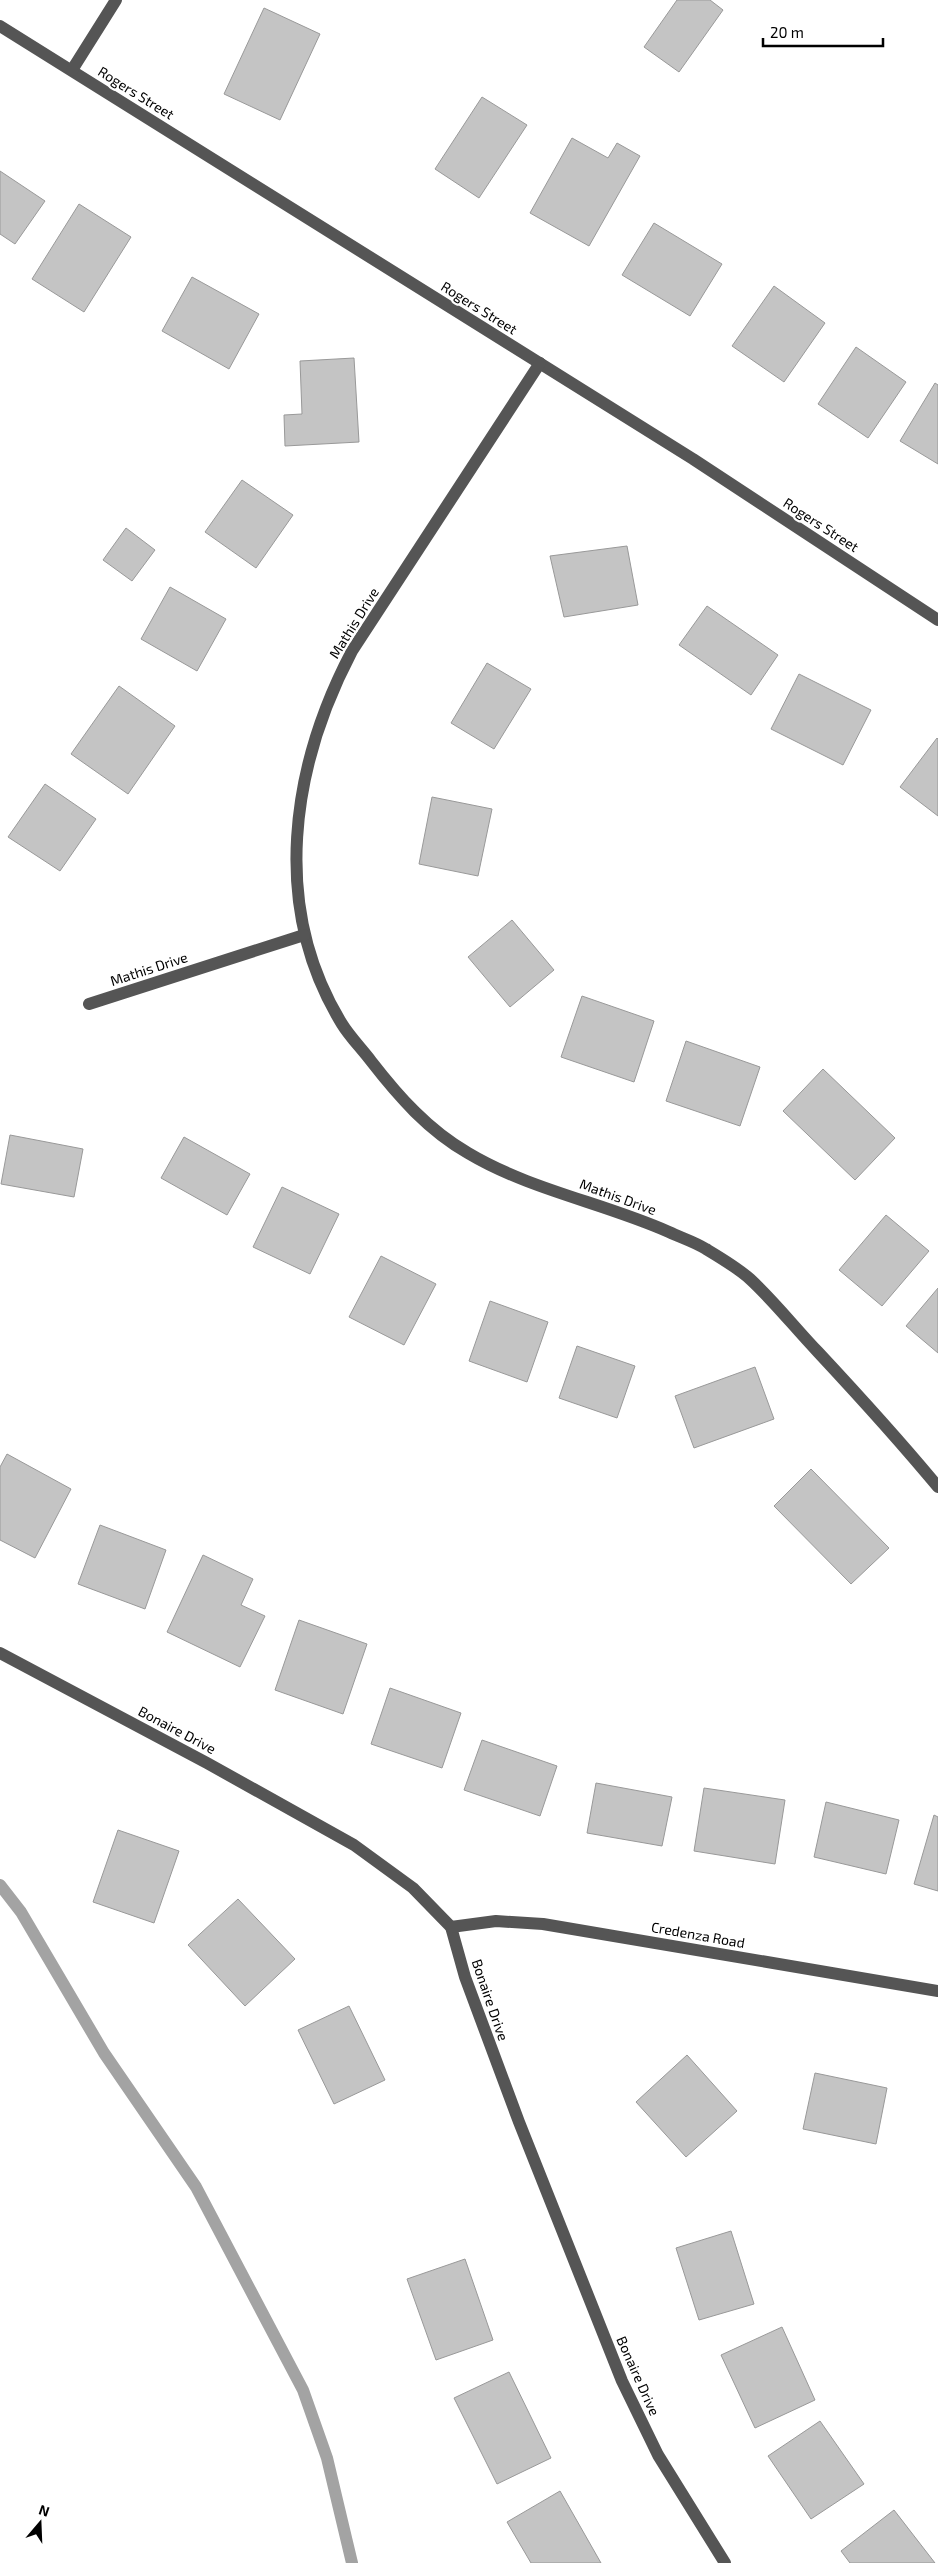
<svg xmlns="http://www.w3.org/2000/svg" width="938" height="2563" font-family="'Exo 2',sans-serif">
  <rect width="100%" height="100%" fill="#fff"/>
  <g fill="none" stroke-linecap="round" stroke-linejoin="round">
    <polyline stroke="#a3a3a3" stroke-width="12" points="0,1885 21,1912 104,2053 196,2187 303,2390 327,2458 352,2563"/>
  </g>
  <g fill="#c4c4c4" stroke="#999">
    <polygon points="677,0 710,0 723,10 679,72 644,47"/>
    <polygon points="264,8 320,34 280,120 224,94"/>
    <polygon points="482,97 527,125 479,198 435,169"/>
    <polygon points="572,138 608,158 617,143 640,156 589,246 530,213"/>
    <polygon points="0,171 45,201 15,244 0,234"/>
    <polygon points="79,204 131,237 84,312 32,279"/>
    <polygon points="654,223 722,264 690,316 622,275"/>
    <polygon points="192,277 259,314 229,369 162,331"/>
    <polygon points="774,286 825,323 784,382 732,346"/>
    <polygon points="856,347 906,382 868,438 818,404"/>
    <polygon points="354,358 359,442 285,446 284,415 302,414 300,361"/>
    <polygon points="935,383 938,385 938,464 900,441"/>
    <polygon points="242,480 293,515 256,568 205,532"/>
    <polygon points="126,528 155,550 132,581 103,560"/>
    <polygon points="627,546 638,605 564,617 550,556"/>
    <polygon points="170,587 226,619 197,671 141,639"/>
    <polygon points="707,606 778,655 751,695 679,645"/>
    <polygon points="487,663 531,689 494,749 451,723"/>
    <polygon points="799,674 871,710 843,765 771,729"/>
    <polygon points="119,686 175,726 128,794 71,754"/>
    <polygon points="937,738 938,739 938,816 900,787"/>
    <polygon points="45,784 96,819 60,871 8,837"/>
    <polygon points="432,797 492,809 478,876 419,864"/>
    <polygon points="512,920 554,970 510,1007 468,957"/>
    <polygon points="582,996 654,1021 634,1082 561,1057"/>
    <polygon points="686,1041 760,1067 740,1126 666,1101"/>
    <polygon points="823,1069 895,1138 855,1180 783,1111"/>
    <polygon points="10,1135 83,1149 74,1197 1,1184"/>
    <polygon points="184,1137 250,1174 227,1215 161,1178"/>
    <polygon points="282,1187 339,1214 310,1274 253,1247"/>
    <polygon points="886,1215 929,1251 882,1306 839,1270"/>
    <polygon points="381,1256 436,1284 404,1345 349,1317"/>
    <polygon points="938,1288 938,1353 906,1326"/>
    <polygon points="490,1301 548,1322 527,1382 469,1361"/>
    <polygon points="577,1346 635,1366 617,1418 559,1398"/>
    <polygon points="755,1367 774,1419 694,1448 675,1396"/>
    <polygon points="7,1454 71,1489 35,1558 0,1540 0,1467"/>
    <polygon points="811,1469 889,1548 851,1584 774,1506"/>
    <polygon points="100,1525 166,1550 145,1609 78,1584"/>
    <polygon points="203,1555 253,1579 241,1605 265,1616 240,1667 167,1632"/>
    <polygon points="299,1620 367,1644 343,1714 275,1690"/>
    <polygon points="390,1688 461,1713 442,1768 371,1744"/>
    <polygon points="482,1740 557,1766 540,1816 464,1790"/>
    <polygon points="596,1783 672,1797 662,1846 587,1833"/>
    <polygon points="704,1788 785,1800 775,1864 694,1851"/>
    <polygon points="826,1802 899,1820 886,1874 814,1857"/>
    <polygon points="934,1815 938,1817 938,1891 914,1884"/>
    <polygon points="118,1830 179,1851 154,1923 93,1902"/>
    <polygon points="238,1899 295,1959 245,2006 188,1945"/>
    <polygon points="349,2006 385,2080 334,2104 298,2030"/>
    <polygon points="687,2055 737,2111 686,2157 636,2102"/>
    <polygon points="815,2073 887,2088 876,2144 803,2129"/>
    <polygon points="731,2231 754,2304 699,2320 676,2248"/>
    <polygon points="465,2259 493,2340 436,2360 407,2279"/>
    <polygon points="782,2327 815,2400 755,2428 721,2355"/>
    <polygon points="509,2372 551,2458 497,2484 454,2398"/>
    <polygon points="820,2421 864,2484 811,2519 768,2456"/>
    <polygon points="560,2491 601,2563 531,2563 507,2522"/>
    <polygon points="894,2510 935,2563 850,2563 841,2551"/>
  </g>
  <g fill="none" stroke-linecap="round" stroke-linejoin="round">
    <g stroke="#555" stroke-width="12">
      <polyline points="0,26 693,459 938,620"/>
      <polyline points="72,70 116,0"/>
      <path d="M540,363l-188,288c-61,116 -82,256 -10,373 8,13 20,25 29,37 28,36 57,69 97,92 62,37 136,50 201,79 13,6 26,10 37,17 15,9 32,19 44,30 24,22 45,49 68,73 41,44 82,89 120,135"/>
      <polyline points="89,1004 304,935"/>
      <polyline points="0,1653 207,1763 354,1845 413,1888 451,1927 465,1977 519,2122 622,2381 658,2455 725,2563"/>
      <polyline points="451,1927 496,1921 543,1924 938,1991"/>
    </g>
  </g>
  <g text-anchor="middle" stroke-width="4.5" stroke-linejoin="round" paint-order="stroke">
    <g font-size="14" fill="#000" stroke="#fff">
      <text transform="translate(136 93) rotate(32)" y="5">Rogers Street</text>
      <text transform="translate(479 308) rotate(32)" y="5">Rogers Street</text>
      <text transform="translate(821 525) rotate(33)" y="5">Rogers Street</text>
      <text transform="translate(354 623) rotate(-58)" y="5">Mathis Drive</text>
      <text transform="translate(149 969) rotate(-18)" y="5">Mathis Drive</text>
      <text transform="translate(618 1197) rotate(20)" y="5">Mathis Drive</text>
      <text transform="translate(177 1730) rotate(28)" y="5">Bonaire Drive</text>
      <text transform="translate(698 1935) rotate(10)" y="5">Credenza Road</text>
      <text transform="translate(490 2000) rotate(71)" y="5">Bonaire Drive</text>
      <text transform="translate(638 2376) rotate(66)" y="5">Bonaire Drive</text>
    </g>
  </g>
  <g transform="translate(40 2523) rotate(19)" stroke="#ffffff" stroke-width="4" paint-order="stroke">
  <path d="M0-4L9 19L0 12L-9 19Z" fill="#000000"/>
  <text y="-8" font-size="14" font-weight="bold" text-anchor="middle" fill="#000000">N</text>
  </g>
  <path d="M763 38v8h120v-8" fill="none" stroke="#000000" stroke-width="2.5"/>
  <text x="770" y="38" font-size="15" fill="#000000" stroke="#ffffff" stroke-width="4" paint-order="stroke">20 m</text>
</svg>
